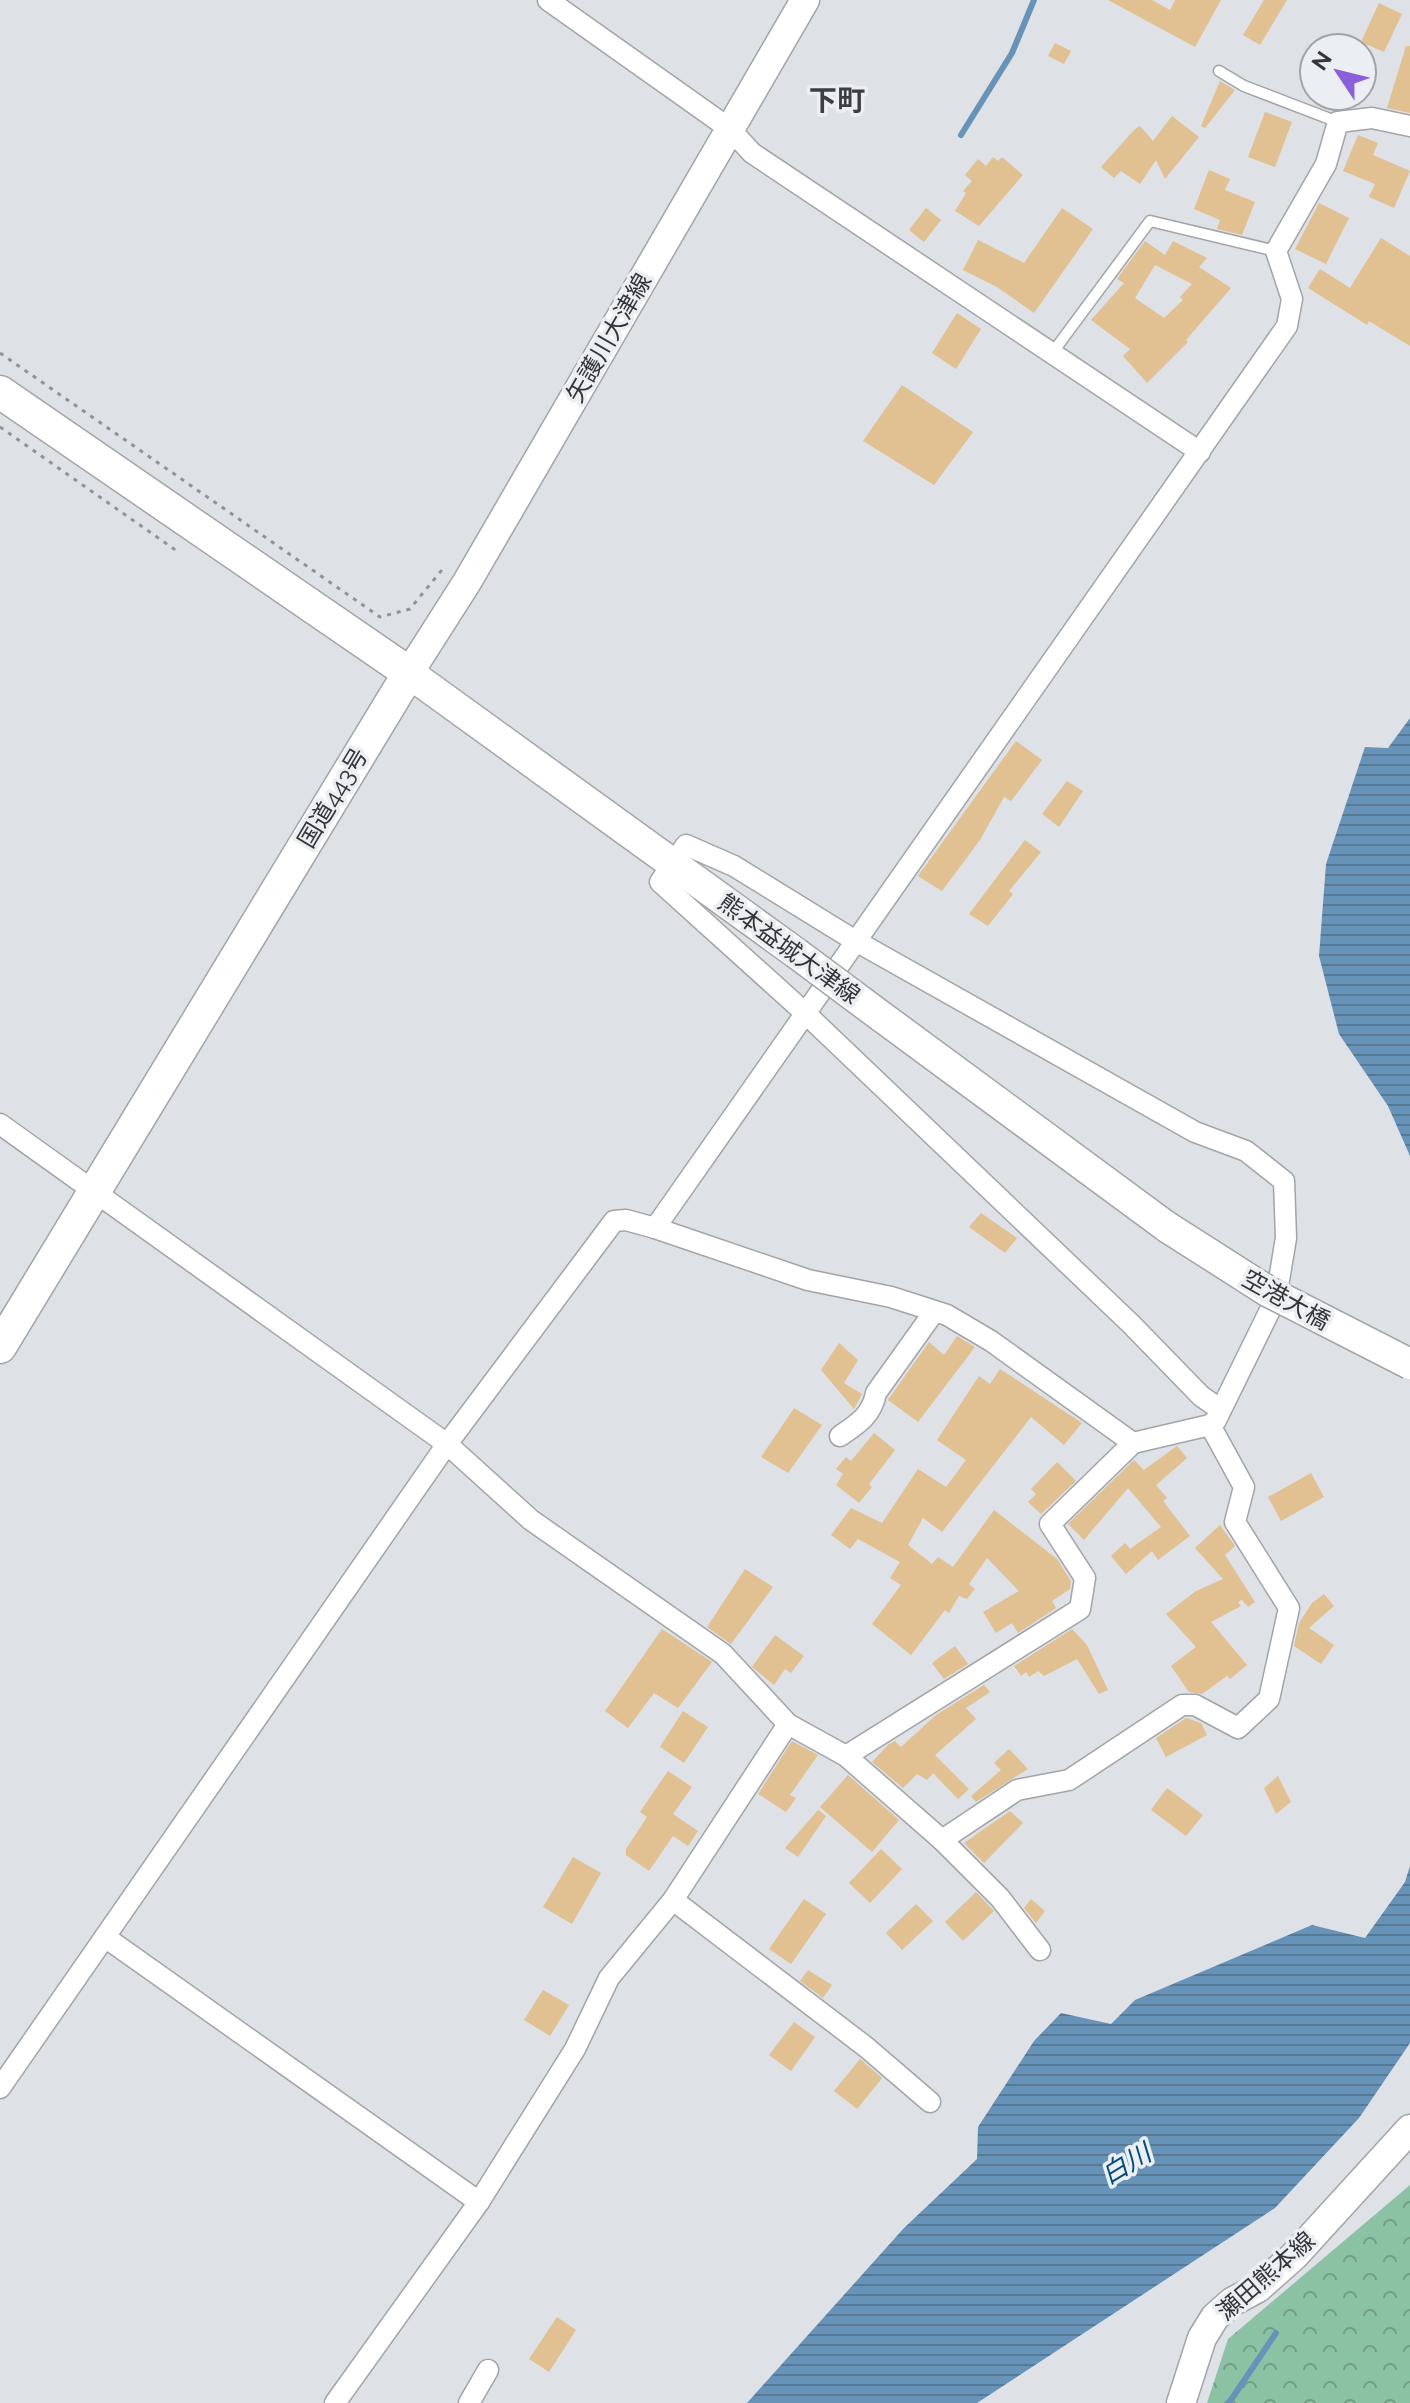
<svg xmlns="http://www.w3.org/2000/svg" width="1410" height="2403" font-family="Raleway,'Noto Sans JP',sans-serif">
  <defs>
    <pattern id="forest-crowns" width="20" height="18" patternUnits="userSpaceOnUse" patternTransform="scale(2)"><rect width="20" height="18" fill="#8cc2a4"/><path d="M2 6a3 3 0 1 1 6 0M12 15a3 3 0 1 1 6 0" fill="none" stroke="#739e86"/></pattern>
    <pattern id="water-rules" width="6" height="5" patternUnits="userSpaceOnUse" patternTransform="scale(2)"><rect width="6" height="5" fill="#6893b8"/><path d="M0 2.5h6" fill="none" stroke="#567996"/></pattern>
  </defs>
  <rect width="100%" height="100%" fill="#dee1e6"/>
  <polygon fill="url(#forest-crowns)" points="1410,2185 1410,2403 1207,2403 1228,2339"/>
  <g fill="url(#water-rules)">
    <polygon points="1410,718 1410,1156 1388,1106 1339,1034 1319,956 1326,864 1365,747 1388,748"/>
    <polygon points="1410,1866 1410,2043 1359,2118 1275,2208 977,2403 747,2403 904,2228 977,2159 978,2127 1034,2041 1061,2013 1111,2024 1135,2000 1312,1925 1365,1938 1405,1882"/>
  </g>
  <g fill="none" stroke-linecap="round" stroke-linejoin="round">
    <g stroke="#6893b8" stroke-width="6">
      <polyline points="961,135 1012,53 1034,0"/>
      <polyline points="1229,2403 1276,2333"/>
    </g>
  </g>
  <g fill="#e1c091" fill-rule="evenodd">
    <polygon points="1108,0 1152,0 1170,10 1175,0 1221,0 1195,47"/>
    <polygon points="1264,0 1287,0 1260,45 1243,35"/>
    <polygon points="1379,3 1402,14 1384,52 1361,42"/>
    <polygon points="1055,43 1071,51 1064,64 1048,56"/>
    <polygon points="1406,46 1410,46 1410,113 1387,108"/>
    <polygon points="1220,81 1235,90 1205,128 1201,126"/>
    <polygon points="1265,112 1292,122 1275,167 1248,157"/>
    <polygon points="1172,116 1199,137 1165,179 1156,160 1140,184 1121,171 1114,178 1101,167 1135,129 1140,126 1153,141"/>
    <polygon points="1358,135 1378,143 1373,155 1410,171 1394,208 1369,197 1375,184 1343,171"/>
    <polygon points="993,157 998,161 1002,157 1023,175 979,226 955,211 966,193 963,191 972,181 965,175 978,159 986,166"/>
    <polygon points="1209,170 1230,179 1225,190 1255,202 1242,235 1217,229 1220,220 1194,209"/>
    <polygon points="1319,203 1349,218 1326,264 1295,249"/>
    <polygon points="926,208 941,220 924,242 909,230"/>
    <polygon points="1062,208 1093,229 1034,313 997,287 963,270 978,240 1024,263"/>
    <polygon points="1381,238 1410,256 1410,346 1369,321 1367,325 1308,288 1320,269 1350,288"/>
    <path d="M1145,241l20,14 8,-14 34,17 -8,9 32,21 -45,52 2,2 -41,41 -24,-27 7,-7 -39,-29 33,-37 -7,-4zM1155,265l37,19 -12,13 3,3 -19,18 -29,-20z"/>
    <polygon points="957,313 981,329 956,369 932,353"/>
    <polygon points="902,385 973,432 934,485 863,441"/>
    <polygon points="1016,741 1042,760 1011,801 1004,797 980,840 942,891 918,876"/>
    <polygon points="1067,781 1083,791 1059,827 1042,814"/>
    <polygon points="1025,840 1041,852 1009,891 1013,894 988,926 969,914"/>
    <polygon points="981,1213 1017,1238 1005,1253 969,1227"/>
    <polygon points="957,1336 975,1347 918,1422 888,1400 929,1342 944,1355"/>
    <polygon points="839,1343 858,1360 844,1383 862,1394 854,1409 821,1370"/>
    <polygon points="1000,1369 1082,1423 1064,1445 1031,1417 942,1532 923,1518 908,1545 932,1564 938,1557 953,1567 994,1510 1057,1559 1071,1581 1070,1589 1052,1601 1056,1608 1018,1633 1012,1623 996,1633 983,1612 1019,1591 987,1558 969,1584 975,1589 967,1599 959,1596 949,1613 945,1610 911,1655 872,1624 901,1585 890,1578 900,1562 858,1539 850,1549 831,1535 851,1508 882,1523 918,1469 946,1487 966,1460 937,1440 979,1376 990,1384"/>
    <polygon points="794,1408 822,1425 788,1473 761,1457"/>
    <polygon points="874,1433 895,1450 869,1484 872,1487 859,1503 836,1485 843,1474 836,1469 846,1457 851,1461"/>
    <polygon points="1177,1446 1187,1458 1156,1485 1167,1498 1163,1501 1190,1536 1158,1560 1152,1551 1126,1574 1111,1556 1125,1543 1130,1549 1161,1527 1128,1488 1084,1540 1068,1524 1134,1460 1144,1470"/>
    <polygon points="1057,1462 1076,1481 1041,1514 1028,1502 1036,1494 1031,1489"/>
    <polygon points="1311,1473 1324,1497 1281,1521 1268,1497"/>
    <polygon points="1220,1525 1235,1546 1225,1555 1255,1602 1248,1607 1242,1600 1238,1602 1241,1606 1211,1622 1247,1665 1230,1679 1227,1676 1202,1694 1189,1692 1171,1666 1196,1647 1166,1614 1196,1591 1223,1579 1195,1548"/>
    <polygon points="745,1569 773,1587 731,1644 707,1627"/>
    <polygon points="1324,1594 1334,1606 1309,1628 1334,1645 1321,1664 1294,1646 1299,1623 1312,1603"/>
    <polygon points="662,1629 712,1662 678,1708 654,1693 628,1728 605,1711"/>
    <polygon points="1072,1629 1087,1645 1108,1690 1099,1694 1077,1659 1044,1676 1038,1671 1029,1677 1026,1672 1021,1676 1014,1666"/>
    <polygon points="775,1635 804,1656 791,1673 785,1669 774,1685 752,1667"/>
    <polygon points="955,1646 968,1664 944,1679 932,1663"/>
    <polygon points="984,1685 990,1692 966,1708 976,1719 935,1755 969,1789 958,1799 933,1773 927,1780 917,1774 903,1788 872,1762 889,1744 895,1741 901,1747 936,1715"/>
    <polygon points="683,1711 708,1727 684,1763 660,1747"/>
    <polygon points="1186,1718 1201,1723 1207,1735 1166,1757 1156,1738"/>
    <polygon points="792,1741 818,1755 790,1795 796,1798 786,1812 758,1794"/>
    <polygon points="1009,1749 1028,1769 976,1802 971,1796 1001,1770 994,1763"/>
    <polygon points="668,1771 692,1787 673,1814 698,1831 688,1846 673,1836 649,1871 626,1855 626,1849 647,1817 640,1812"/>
    <polygon points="848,1775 899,1820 872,1852 820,1807"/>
    <polygon points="1278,1776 1291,1802 1276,1814 1264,1788"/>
    <polygon points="1167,1788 1203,1815 1186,1836 1151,1810"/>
    <polygon points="818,1810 826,1816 798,1857 785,1848"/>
    <polygon points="1010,1811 1023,1823 984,1863 964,1843"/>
    <polygon points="881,1849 902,1869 870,1903 849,1883"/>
    <polygon points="573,1857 601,1873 572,1924 543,1907"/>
    <polygon points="976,1892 994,1911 963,1941 945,1922"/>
    <polygon points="804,1899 826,1914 791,1964 769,1949"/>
    <polygon points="1031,1899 1045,1911 1036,1923 1024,1908"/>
    <polygon points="916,1904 933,1921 902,1950 886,1933"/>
    <polygon points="808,1970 832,1985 823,1998 800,1981"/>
    <polygon points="543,1990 569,2005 550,2036 524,2020"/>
    <polygon points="794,2022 815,2037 791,2071 769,2055"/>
    <polygon points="860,2059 882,2078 857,2109 834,2091"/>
    <polygon points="557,2317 576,2330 549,2372 529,2359"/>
  </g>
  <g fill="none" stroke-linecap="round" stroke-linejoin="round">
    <defs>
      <g id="service">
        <polyline points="1219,71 1244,86 1338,122"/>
        <polyline points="1053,352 1150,221 1276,251"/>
      </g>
      <g id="minor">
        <polyline points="548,0 730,129 752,153 1200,452"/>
        <polyline points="0,1124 447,1444 531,1520 723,1654 788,1724 846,1756 942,1840 1017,1790 1069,1780 1182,1705 1195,1705 1238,1728 1269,1699 1289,1608 1235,1522 1244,1487 1210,1425"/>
        <polyline points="655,1228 1287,326 1292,299 1276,251 1326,164 1338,122 1372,118 1410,126"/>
        <path d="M840,1436c18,-12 32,-21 36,-43l58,-81"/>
        <polyline points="846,1756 1080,1609 1085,1578 1050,1524 1133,1443"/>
        <polyline points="942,1840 1000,1898 1040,1950"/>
        <polyline points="673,1900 866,2047 930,2102"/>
        <polyline points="105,1937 479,2202"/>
        <polyline points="0,2088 447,1444 614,1221 626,1220 655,1228 808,1280 891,1297 947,1315 991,1341 1133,1443 1210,1425 1216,1420 1276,1298 1286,1238 1284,1181 1246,1151 1195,1132 854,940 734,866 686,845 660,882 804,1012 1131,1324 1201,1396 1221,1410"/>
        <polyline points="335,2403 479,2202 575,2049 609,1978 673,1900 788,1724"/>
        <polyline points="469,2403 488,2370"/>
      </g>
      <g id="secondary">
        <polyline points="409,673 467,582 805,0"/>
        <polyline points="1181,2403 1202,2338 1215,2317 1232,2302 1258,2288 1294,2256 1410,2129"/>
      </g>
      <g id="primary">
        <polyline points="409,673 796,953"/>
        <polyline points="882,1017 1167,1227"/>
      </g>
      <polyline id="trunk" points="0,392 409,673 0,1347"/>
    </defs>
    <use href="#service" stroke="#a1a4a8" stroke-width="13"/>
    <use href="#minor" stroke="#a1a4a8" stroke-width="23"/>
    <use href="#secondary" stroke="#a1a4a8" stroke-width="31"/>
    <use href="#primary" stroke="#a1a4a8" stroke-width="33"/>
    <use href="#trunk" stroke="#a1a4a8" stroke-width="35"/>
    <g stroke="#909295" stroke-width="3" stroke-dasharray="4 6" stroke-linecap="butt">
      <polyline points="0,353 380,617 410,609 441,571 445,573"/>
      <polyline points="0,427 174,549 180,545"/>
    </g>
    <use href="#service" stroke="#fff" stroke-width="10"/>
    <use href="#minor" stroke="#fff" stroke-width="20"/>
    <use href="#secondary" stroke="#fff" stroke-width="28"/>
    <use href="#primary" stroke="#fff" stroke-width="30"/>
    <use href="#trunk" stroke="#fff" stroke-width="32"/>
    <defs>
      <g id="primary-bridge">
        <polyline points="796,953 882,1017"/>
        <polyline points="1167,1227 1269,1292 1410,1364"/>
      </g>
    </defs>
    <use href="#primary-bridge" stroke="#a1a4a8" stroke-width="33" stroke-linecap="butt"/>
    <use href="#primary-bridge" stroke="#fff" stroke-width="30"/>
  </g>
  <g text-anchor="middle" stroke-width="7" stroke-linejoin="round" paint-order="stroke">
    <g font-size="24" fill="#343536" stroke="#ebeef3">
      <text transform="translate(609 338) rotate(-60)" y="8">矢護川大津線</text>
      <text transform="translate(333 798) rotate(-59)" y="8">国道443号</text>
      <text transform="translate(789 949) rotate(36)" y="8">熊本益城大津線</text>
      <text transform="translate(1286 1300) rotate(29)" y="8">空港大橋</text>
      <text transform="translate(1266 2276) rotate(-41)" y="8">瀬田熊本線</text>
    </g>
    <g font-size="26" font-style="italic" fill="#004c7b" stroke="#ebeef3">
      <text transform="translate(1126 2164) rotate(-31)" y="9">白川</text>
    </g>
    <g font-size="28" font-weight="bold" fill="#3c3e41" stroke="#ebeef3">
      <text x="837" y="110">下町</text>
    </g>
  </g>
  <g transform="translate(1338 72) rotate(305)"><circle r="38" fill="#ebeef3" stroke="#a2a4a7" stroke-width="2"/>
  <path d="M0-6L14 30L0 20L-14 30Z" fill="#8a60da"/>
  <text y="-12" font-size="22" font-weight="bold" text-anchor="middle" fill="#343536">N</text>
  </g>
</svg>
